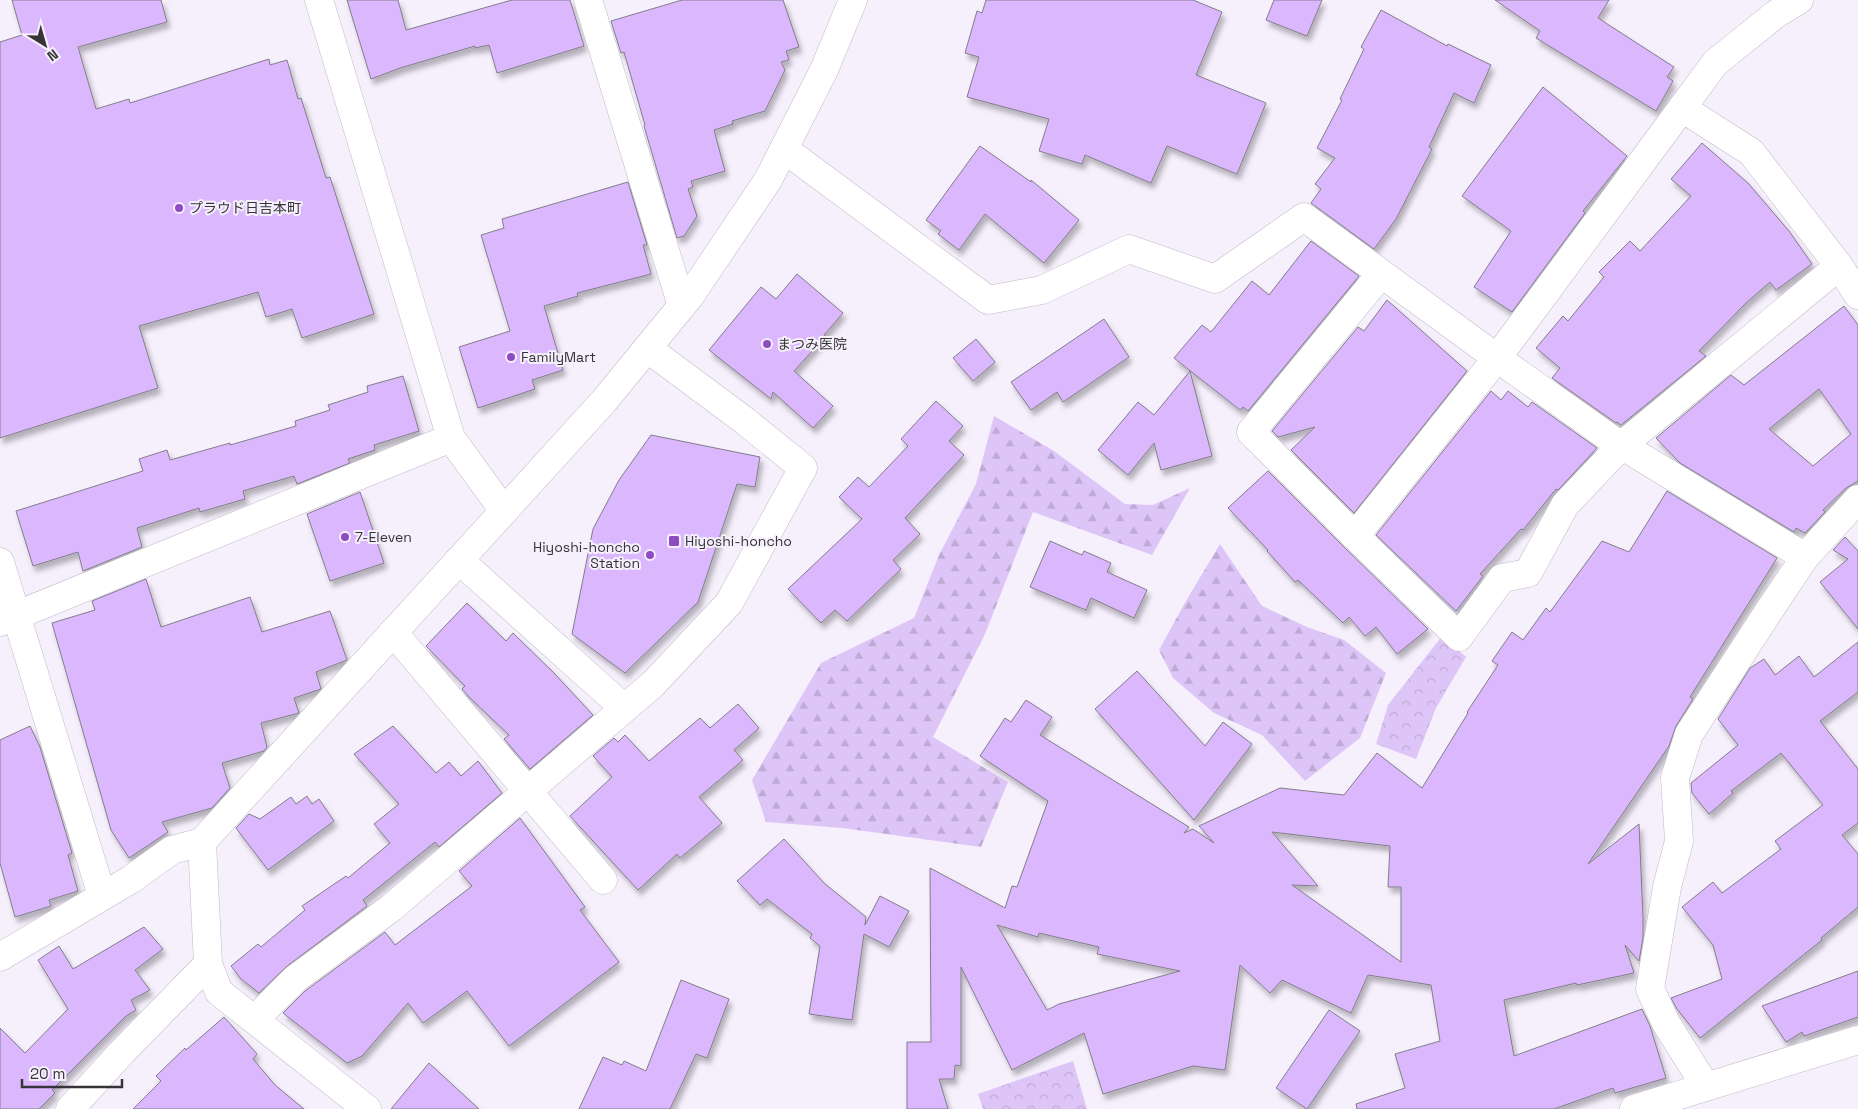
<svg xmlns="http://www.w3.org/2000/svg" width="1858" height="1109" font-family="'Space Grotesk','Noto Sans JP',sans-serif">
  <defs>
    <pattern id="forest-firs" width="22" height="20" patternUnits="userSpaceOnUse" patternTransform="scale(1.25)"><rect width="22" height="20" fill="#dec5f8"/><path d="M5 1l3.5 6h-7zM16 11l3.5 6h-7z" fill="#bfaad5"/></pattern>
    <pattern id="park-crowns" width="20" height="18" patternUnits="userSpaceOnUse" patternTransform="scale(1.25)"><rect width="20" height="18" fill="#dec5f8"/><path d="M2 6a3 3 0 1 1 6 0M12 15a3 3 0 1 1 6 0" fill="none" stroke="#bfaad5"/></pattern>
    <filter id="shadow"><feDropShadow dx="3" dy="5.5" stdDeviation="2.5" flood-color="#0004"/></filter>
  </defs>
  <rect width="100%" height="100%" fill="#f6f0fd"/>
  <g fill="url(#forest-firs)">
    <polygon points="994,416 1054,451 1125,504 1153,505 1190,488 1152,555 1033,512 985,634 933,737 1008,782 981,847 842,828 766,822 752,780 821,663 914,618 939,555 976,484"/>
    <polygon points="1220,544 1262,606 1307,627 1344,640 1386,673 1360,738 1305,781 1262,735 1214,713 1173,678 1159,650 1186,601"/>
  </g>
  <g fill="url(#park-crowns)">
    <polygon points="1442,636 1466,657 1436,708 1416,759 1376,744 1388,705"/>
    <polygon points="1073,1061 1087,1109 983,1109 978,1094"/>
  </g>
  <g fill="#dbb8fe" stroke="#827d88" fill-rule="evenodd" filter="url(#shadow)">
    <polygon points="12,0 161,0 167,22 78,47 96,109 129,99 130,103 269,59 270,65 287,60 298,99 301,98 326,178 330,177 374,314 302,338 292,309 266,317 258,292 139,326 158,388 0,438 0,42 22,35"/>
    <polygon points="347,0 398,0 406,30 512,0 570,0 584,46 497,73 489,45 475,48 475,46 400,68 371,79"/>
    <polygon points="682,0 783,0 799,47 786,51 789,60 781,62 785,70 765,111 732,121 733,124 714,130 725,171 691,181 693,187 688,189 697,216 684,236 677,238 644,126 645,125 624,52 621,53 611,21"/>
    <polygon points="986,0 1193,0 1222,12 1196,75 1266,103 1237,174 1167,146 1151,183 1085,155 1082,164 1039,151 1049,119 967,97 979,57 965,53 977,11 982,13"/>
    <polygon points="1274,0 1322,0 1307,36 1266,20"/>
    <polygon points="1495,0 1609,0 1598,18 1674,67 1667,77 1673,81 1656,111 1536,38 1540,31"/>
    <polygon points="1381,10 1447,46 1448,44 1491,65 1474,103 1454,93 1429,147 1432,149 1396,219 1374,249 1311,203 1321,189 1315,184 1335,158 1317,148 1342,100 1340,99 1364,49 1361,47"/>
    <polygon points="1543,87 1627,156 1583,211 1585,213 1512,312 1474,287 1511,231 1462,196"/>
    <polygon points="1702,143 1748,183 1789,231 1812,264 1776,290 1770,282 1746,303 1699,351 1706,356 1621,425 1617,422 1616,423 1552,378 1560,368 1536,348 1563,316 1568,321 1604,277 1599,272 1630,241 1640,251 1691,196 1671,179"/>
    <polygon points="980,146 1031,182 1031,180 1079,220 1044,263 985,214 959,250 938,234 941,231 926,220"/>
    <polygon points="628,182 647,245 643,245 651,274 577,293 578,296 544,306 563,370 532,380 535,389 478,408 459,347 510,331 481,235 504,228 502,219"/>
    <polygon points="1311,241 1359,276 1248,411 1243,407 1240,410 1174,358 1202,325 1211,332 1252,281 1269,295"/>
    <polygon points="797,274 843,313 824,335 825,337 794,371 833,406 813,428 773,392 771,399 709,350 761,287 776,299"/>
    <polygon points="1387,300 1467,371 1354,513 1291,450 1315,427 1278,437 1272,431 1358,327 1364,331"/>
    <path d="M1844,306l14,19v156l-12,7 -23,22 2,2 -20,21 -9,-5 -2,4 -114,-69 -24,-25 75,-63 13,10zM1819,389l32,45 -38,32 -44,-37z"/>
    <polygon points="1104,319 1129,357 1063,402 1057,392 1031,410 1011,382"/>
    <polygon points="976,339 995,362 973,381 953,358"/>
    <polygon points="1190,371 1212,456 1161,470 1154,443 1128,475 1098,450 1138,402 1154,415"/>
    <polygon points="403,376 419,431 374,445 375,450 348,459 350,463 297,484 294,476 243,491 245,499 200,512 199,508 137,528 142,547 83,571 78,552 33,566 16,511 143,471 139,459 167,450 170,460 230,443 230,445 296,426 295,421 330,410 328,405 368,392 367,386"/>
    <polygon points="1491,391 1501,400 1508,391 1528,407 1532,402 1597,448 1558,490 1556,489 1523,530 1521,529 1480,574 1483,576 1456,611 1376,535"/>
    <polygon points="936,401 963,426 949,441 964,455 905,518 920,534 893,560 901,569 847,621 835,610 821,623 788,589 862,519 839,497 858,477 869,487 908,446 901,439"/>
    <polygon points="651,435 760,457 755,487 737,484 698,602 625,673 572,634 593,529 619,480"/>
    <polygon points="1268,471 1344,547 1428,629 1397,654 1376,627 1365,636 1349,617 1343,623 1298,580 1295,582 1267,551 1268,550 1228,508"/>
    <path d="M1667,491l110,67 -87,139 3,2 -17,27 -7,20 -81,118 51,-40 4,94v20l-4,23 -14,-16 9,28 -57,12 -1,-2 -72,17 10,56 128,-47 8,17 16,52 -51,15 -2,-5 -59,21h-197l-1,-5 49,-16 -10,-34 45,-13 -9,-56 -63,-10 -17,38 -69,-33 -12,13 -30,-28 -15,105 -32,-4 -90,28 -19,-61 -72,37 -51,-103v99l-6,-1 -1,14h-15l9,30h-41v-67h24l-1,-174 75,40 7,-22 5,1 31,-86 -68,-45 25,-38 6,4 15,-22 26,17 -12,18 149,92 -5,6 9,-4 21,14 -15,-17 81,-38 64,7 33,-42 45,35 46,-75 -1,-1 31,-47 -6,-4 20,-29 11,8 23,-32 4,4 52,-71 27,11zM1272,832l118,14 -2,41h13v75l-109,-77 26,1zM997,925l41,12 1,-4 60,14 -2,7 83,17 -121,33 -12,6z"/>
    <polygon points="360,492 384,563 330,581 307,514"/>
    <polygon points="1845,537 1858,551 1858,629 1820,582 1848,559 1833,550"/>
    <polygon points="1050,541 1082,555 1084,551 1111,563 1107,572 1147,590 1134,618 1091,598 1086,610 1030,587"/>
    <polygon points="146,579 161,627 250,597 262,632 330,611 347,660 316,672 321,689 294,698 299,713 261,723 267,747 264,751 222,763 230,788 212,808 162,822 168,832 129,858 111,830 52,623 95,610 92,601"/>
    <polygon points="467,603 506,641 513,633 554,673 593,715 530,769 504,739 509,735 469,697 462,689 465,686 426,646"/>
    <polygon points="1858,642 1858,692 1820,721 1858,769 1858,823 1842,835 1858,854 1858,907 1821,938 1822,940 1700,1038 1677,1009 1671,998 1722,979 1713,945 1682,907 1713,882 1722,893 1781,849 1775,841 1823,805 1781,753 1731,791 1733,793 1709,814 1692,793 1691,783 1738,745 1718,719 1750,668 1764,659 1775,675 1799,656 1814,677"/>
    <polygon points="1137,671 1205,746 1223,722 1252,744 1194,820 1095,709"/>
    <polygon points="738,704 759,728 734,750 743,760 699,797 722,823 680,858 677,854 638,890 570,816 612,777 593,756 614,738 618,742 625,735 649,761 700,718 710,728"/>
    <polygon points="30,726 40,747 72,853 68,855 78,891 49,900 51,906 15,917 0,863 0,740"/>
    <polygon points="393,726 436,773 449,762 461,776 478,761 502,793 439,847 435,842 363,900 367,906 286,967 259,993 241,979 231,966 258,944 261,947 305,910 302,906 346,876 348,878 390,843 374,824 399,804 354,754"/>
    <polygon points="307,796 312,804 319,799 334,821 268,870 236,828 249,814 260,819 291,797 296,804"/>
    <polygon points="520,818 585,907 580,910 619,962 509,1046 467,991 423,1023 408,1003 362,1056 347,1063 283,1013 305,991 385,932 395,945 472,886 459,871"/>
    <polygon points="784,839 824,883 866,917 865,925 880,896 909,911 889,947 864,934 852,1020 809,1014 820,946 810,938 812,934 767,899 760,905 737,881"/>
    <polygon points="144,927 163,949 135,970 150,990 131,1000 136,1010 126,1016 52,1090 55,1093 39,1109 0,1109 0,1028 25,1053 68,1009 38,960 59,946 73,969"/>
    <polygon points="1858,971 1858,1017 1804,1036 1802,1032 1786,1042 1762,1006"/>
    <polygon points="681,980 729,999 707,1058 696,1054 670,1109 579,1109 603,1057 622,1065 624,1061 646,1071"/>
    <polygon points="1329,1010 1360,1031 1307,1109 1276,1088"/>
    <polygon points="224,1017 257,1054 253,1059 275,1085 304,1109 133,1109 161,1081 156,1076 185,1048 186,1050"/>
    <polygon points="429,1063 479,1109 391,1109"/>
  </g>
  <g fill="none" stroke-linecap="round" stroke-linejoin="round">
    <defs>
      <g id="street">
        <polyline points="588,0 682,306"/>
        <polyline points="1682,108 1715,63 1776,14 1799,0"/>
        <polyline points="784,149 988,300 1042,290 1129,249 1215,279 1304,217 1497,358 1621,446 1631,451 1805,557"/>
        <polyline points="1381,274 1251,432 1355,536 1459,637 1502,578 1528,573 1565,505 1621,446 1839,266"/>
        <polyline points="1355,536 1497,358 1682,108 1751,152 1839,266 1858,295"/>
        <polyline points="459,560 624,708"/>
        <polyline points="0,562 102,896"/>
        <polyline points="0,622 451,438"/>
        <polyline points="393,632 603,880"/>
        <polyline points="202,842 208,964 219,992 367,1109"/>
        <polyline points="0,957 130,880 172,850 202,842 504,511"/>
        <polyline points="255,1019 295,979 391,908 653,684 729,603 803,468 745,421 647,348"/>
        <polyline points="1706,1087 1666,1023 1650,989 1667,887 1679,841 1675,778 1689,734 1765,617 1805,557 1858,499"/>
        <polyline points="70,1109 123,1051 208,964"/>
        <polyline points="1634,1109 1858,1040"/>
      </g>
      <polyline id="secondary" points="319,0 451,438 504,511 604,401 690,296 768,180 824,70 853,0"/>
    </defs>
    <use href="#street" stroke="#c0bac6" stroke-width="29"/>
    <use href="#secondary" stroke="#c0bac6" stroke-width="29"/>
    <use href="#street" stroke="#fff" stroke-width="28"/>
    <use href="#secondary" stroke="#fff" stroke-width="28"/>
  </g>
  <g fill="#8d4cc1" stroke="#f6f0fd" stroke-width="2">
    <circle cx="179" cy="208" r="5"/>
    <circle cx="767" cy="344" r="5"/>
    <circle cx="511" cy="357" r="5"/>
    <circle cx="345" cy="537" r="5"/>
    <rect x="668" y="535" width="12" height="12" rx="2.5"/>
    <circle cx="650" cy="555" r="5"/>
  </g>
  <g text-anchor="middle" stroke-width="4" stroke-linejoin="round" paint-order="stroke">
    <g font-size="14" fill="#363438" stroke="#f6f0fd" text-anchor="start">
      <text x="189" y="213">プラウド日吉本町</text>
      <text x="777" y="349">まつみ医院</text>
      <text x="521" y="362">FamilyMart</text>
      <text x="355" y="542">7-Eleven</text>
      <text x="685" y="546">Hiyoshi-honcho</text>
      <text x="640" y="552" text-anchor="end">Hiyoshi-honcho<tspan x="640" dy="16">Station</tspan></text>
    </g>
  </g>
  <g transform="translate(45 45) rotate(143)" stroke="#f6f0fd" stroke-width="4" paint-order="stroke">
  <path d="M0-4L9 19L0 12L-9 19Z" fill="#363438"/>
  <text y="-8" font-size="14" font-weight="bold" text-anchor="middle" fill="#363438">N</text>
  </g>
  <path d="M22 1079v8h100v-8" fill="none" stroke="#363438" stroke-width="2.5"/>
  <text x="30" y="1079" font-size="15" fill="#363438" stroke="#f6f0fd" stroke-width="4" paint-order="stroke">20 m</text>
</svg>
